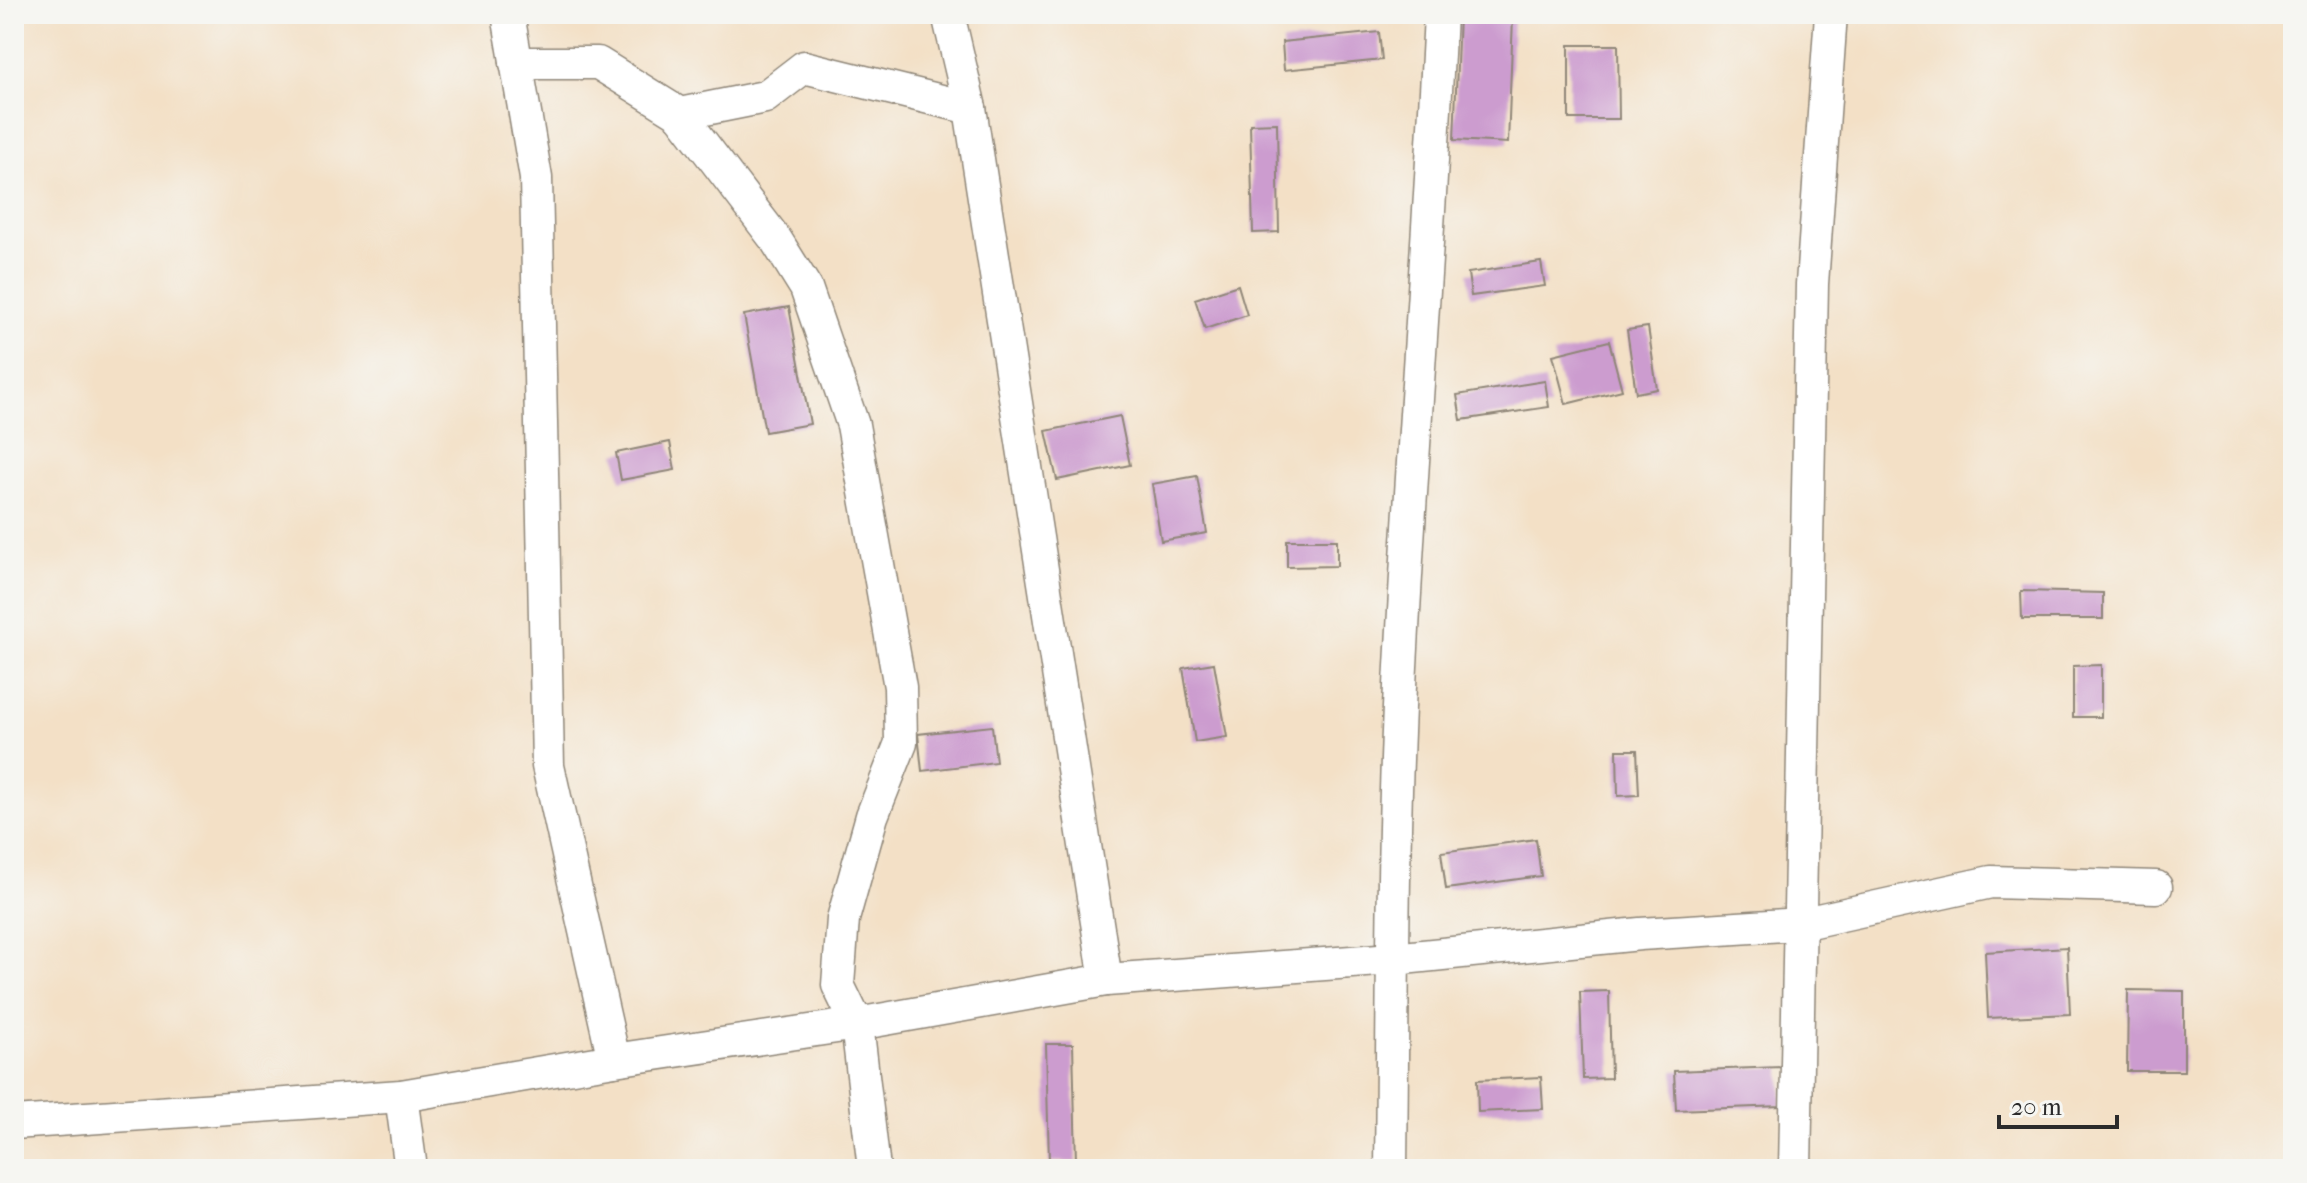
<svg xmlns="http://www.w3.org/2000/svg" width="2307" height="1183" font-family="'IM FELL French Canon',serif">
  <rect width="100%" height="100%" fill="#f6f6f2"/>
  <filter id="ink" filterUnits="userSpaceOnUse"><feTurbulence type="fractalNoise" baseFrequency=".0125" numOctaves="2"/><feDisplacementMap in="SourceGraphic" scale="16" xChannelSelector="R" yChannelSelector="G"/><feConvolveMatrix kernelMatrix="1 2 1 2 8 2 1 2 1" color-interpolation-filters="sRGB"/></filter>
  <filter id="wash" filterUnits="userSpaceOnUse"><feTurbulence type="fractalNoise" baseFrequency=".006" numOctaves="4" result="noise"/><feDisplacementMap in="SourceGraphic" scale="32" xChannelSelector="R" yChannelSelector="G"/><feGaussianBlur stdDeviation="1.8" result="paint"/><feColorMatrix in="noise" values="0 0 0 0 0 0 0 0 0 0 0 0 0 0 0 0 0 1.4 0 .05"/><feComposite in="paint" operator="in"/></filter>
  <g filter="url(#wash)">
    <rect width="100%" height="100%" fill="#f3e0c6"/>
    <g id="blocks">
      <g fill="#cc9ccf">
        <polygon points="1459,15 1513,18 1508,143 1454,140"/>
        <polygon points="1379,32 1382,60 1284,70 1282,42"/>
        <polygon points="1569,45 1618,45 1619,119 1569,119"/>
        <polygon points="1277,123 1279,232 1253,233 1250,124"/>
        <polygon points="1541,262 1545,286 1471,296 1468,273"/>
        <polygon points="1238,285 1247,315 1205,329 1195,299"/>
        <polygon points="789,307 810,424 765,432 744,315"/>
        <polygon points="1648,327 1657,389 1636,393 1627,330"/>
        <polygon points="1609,341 1622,390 1566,404 1553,355"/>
        <polygon points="1545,381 1549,407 1461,420 1457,395"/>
        <polygon points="1120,416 1130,465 1057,480 1046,431"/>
        <polygon points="670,442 675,470 621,480 616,453"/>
        <polygon points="1197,476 1207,533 1161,541 1152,484"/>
        <polygon points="1287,540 1337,540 1337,566 1287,567"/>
        <polygon points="2021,591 2103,593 2103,619 2022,619"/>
        <polygon points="1214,663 1227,737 1195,742 1183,668"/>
        <polygon points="2101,665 2101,717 2073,717 2073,666"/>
        <polygon points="992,726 996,762 922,771 918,734"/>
        <polygon points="1617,750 1637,750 1639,795 1618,796"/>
        <polygon points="1536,839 1541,876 1446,889 1441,852"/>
        <polygon points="2067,947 2070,1014 1988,1018 1985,952"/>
        <polygon points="2128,990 2184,991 2184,1071 2127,1071"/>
        <polygon points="1609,991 1611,1078 1583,1079 1580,992"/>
        <polygon points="1046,1044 1073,1044 1076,1162 1049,1162"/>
        <polygon points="1781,1067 1782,1106 1676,1110 1674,1071"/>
        <polygon points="1541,1077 1543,1109 1478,1112 1477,1080"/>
        <polygon points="1133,1164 1134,1169 1109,1169 1109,1167"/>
      </g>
    </g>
  </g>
  <g filter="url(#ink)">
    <use href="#blocks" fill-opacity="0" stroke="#8f8678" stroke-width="2"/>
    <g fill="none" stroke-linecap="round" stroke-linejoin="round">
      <defs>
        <g id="minor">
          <polyline points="508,14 536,178 548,766 614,1060"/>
          <polyline points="948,14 970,108 1106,980"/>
          <polyline points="516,63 598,63 680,114 765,97 804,67 970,108"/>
          <polyline points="680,114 776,240 806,288 853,425 900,687 901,743 872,816 843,919 838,985 857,1024 874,1169"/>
          <polyline points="401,1096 411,1169"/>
          <polyline points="14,1123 401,1096 614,1060 857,1024 1106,980 1393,959 1640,934 1800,924 1991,882 2156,887"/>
          <path d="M1391,1169c2,-173 1,-347 11,-521 11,-211 28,-422 38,-634"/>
          <polyline points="1795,1169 1812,284 1831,14"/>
        </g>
      </defs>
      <use href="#minor" stroke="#8f8678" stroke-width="35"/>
      <use href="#minor" stroke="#fff" stroke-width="32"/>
    </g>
  </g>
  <rect width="2307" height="1183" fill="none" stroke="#f6f6f2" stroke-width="48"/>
  <path d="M1999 1115v12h118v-12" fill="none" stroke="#2b2b2b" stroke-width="4"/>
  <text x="2011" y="1115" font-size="24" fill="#2b2b2b" stroke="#f6f6f2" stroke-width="6" paint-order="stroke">20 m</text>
</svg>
